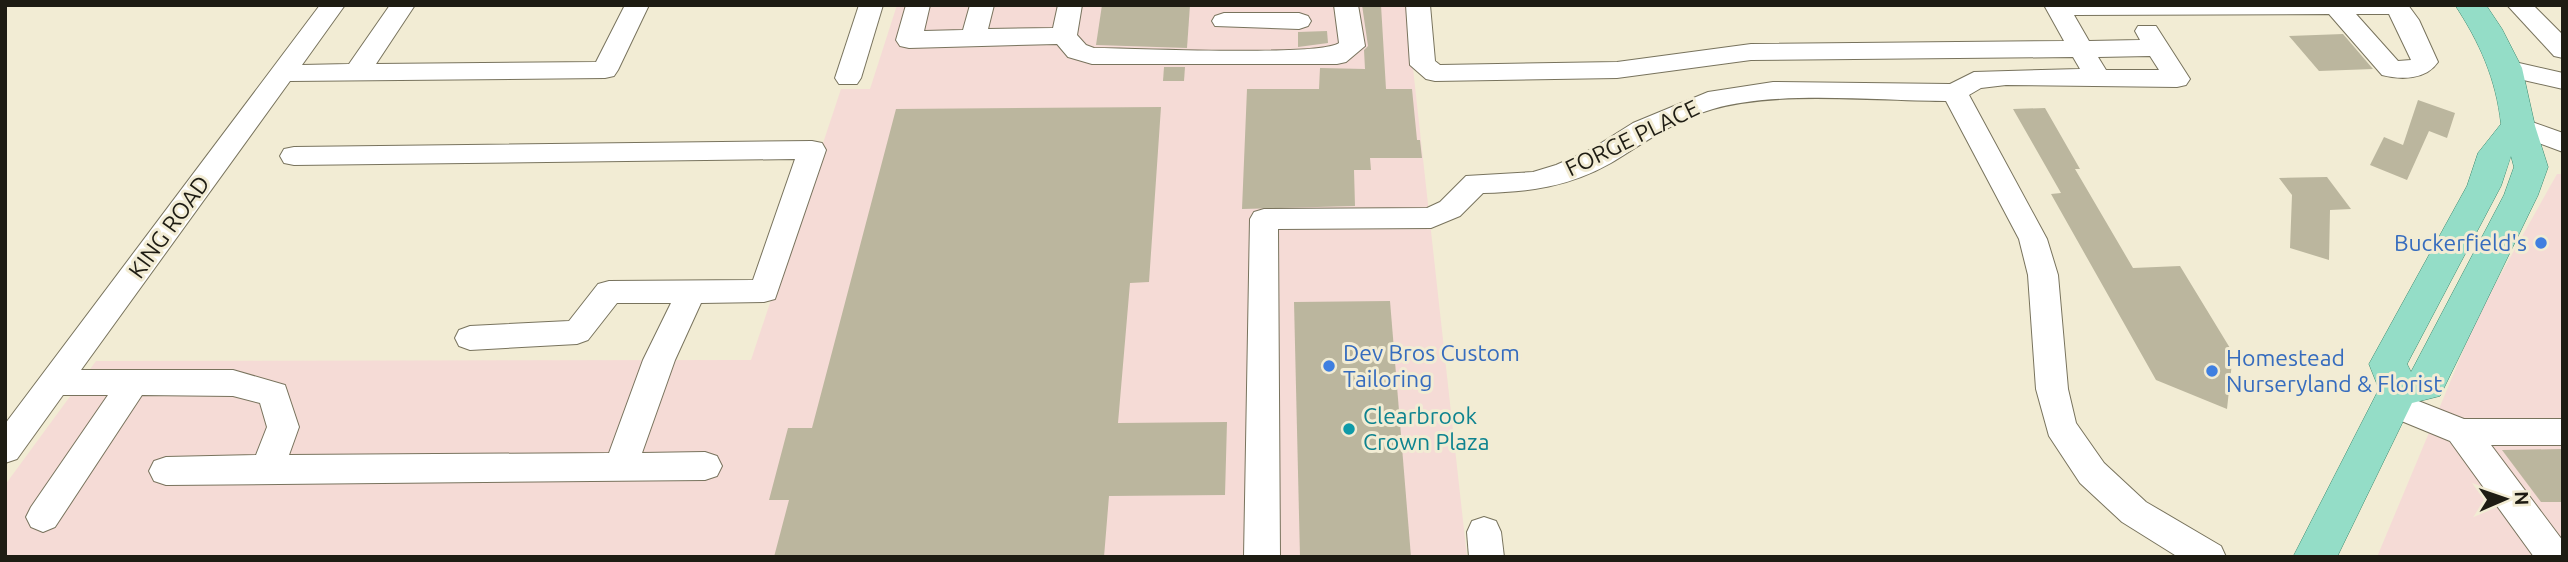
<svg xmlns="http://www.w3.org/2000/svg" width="2568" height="562" font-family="Ubuntu,sans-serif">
  <rect width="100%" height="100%" fill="#f2ecd4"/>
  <g fill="#f5dbd6">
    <polygon points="897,5 1406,5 1467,557 5,557 5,485 96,361 751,360 841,89 870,89"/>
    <polygon points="2557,174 2563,174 2563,557 2377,557 2479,313"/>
  </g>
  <g fill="#bbb69e">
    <polygon points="1102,5 1190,5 1187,48 1096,45"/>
    <polygon points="1362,5 1381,5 1386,89 1412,89 1417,140 1420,140 1422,158 1370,158 1371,170 1354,170 1355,206 1242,209 1247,89 1319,89 1320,68 1365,69 1364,50 1368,46"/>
    <polygon points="1327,31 1328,43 1298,47 1298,32"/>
    <polygon points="2343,34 2373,69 2319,71 2289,36"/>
    <polygon points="1164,67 1185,67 1184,81 1163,81"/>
    <polygon points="2418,100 2455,113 2447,138 2429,131 2407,180 2370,165 2384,137 2403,145"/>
    <polygon points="1161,107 1149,282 1130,283 1118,423 1227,422 1225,495 1109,496 1104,557 774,557 789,500 769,500 788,428 812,428 896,109"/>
    <polygon points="2045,108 2080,169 2075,169 2133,268 2180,266 2233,353 2227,409 2156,380 2051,194 2061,193 2013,109"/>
    <polygon points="2327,177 2351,209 2330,210 2329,260 2290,248 2292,195 2279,178"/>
    <polygon points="1390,301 1411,557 1300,557 1294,302"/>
    <polygon points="2563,449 2563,502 2541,502 2502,450"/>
  </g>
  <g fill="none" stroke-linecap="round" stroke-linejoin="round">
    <defs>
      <g id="minor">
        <polygon points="320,5 345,5 302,65 349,64 390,5 415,5 376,64 596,62 625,5 649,5 618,70 614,76 605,78 290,81 81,370 233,370 285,385 299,427 289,455 609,453 643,360 671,303 617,303 588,340 577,344 470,350 459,346 455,338 459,330 470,326 569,321 598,284 609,281 753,280 795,159 294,165 284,163 280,156 284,149 294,147 812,141 822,143 826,150 775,299 764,302 701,303 675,360 642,453 705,452 717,456 722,466 717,476 705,480 166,485 154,481 149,471 154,461 166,457 256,455 267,427 260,403 233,396 142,395 55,527 43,532 31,527 26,517 31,507 108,395 63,395 17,459 5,463 5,424"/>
        <polygon points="859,5 883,5 861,78 857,84 839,84 835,78"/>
        <path d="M906,5h24l-6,26 39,-1 7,-25h24l-6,24 65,-1 5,-23h24l-5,30 9,10 8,3c38,0 224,9 245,-5l-5,-38h24l7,41 -19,16 -9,2h-245l-24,-7 -11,-13 -148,4 -9,-2 -4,-6z"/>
        <path d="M1406,5h24l5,56 5,4 177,-3 134,-18 313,-3 -20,-36h364l11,15 19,42c-12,18 -37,18 -56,13l-53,-61 -255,1 15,26 51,-1 -5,-9 3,-5h18l34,53 -4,6 -9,2 -171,-2 -25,3 -12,7 78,144 11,36 10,114 8,34 28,40 42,39 75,44 5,11h-48l-56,-35 -42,-39 -31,-47 -13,-47 -8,-114 -9,-36 -73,-138c-70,0 -166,-11 -233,8 -38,11 -69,34 -102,54 -42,24 -82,29 -128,30l-23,23 -29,12 -153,1 2,328h-36l6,-338 4,-7 10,-3 163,-1 13,-6 26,-26 67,-4 23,-7 34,-15 43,-27 75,-31 65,-10 177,2 24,-12 106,-3 -7,-12 -322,3 -134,18 -182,3 -9,-2 -16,-14zM2356,14h33l22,46 -13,1zM2150,56l9,14h-53l-8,-13z"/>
        <polygon points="2507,5 2533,5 2563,35 2563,58 2554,56"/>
        <polygon points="1224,13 1299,13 1308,16 1311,21 1308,26 1299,29 1215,26 1212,21 1215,16"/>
        <polygon points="2506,60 2563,73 2563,89 2497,74 2493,68 2497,62"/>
        <polygon points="2518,117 2563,133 2563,152 2509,132 2505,126 2509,120"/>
        <polygon points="2393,391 2464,419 2563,419 2563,445 2491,445 2563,541 2563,557 2534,557 2450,441 2382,413 2377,404 2382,395"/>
        <polygon points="1484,517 1496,521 1501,532 1504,557 1469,557 1467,532 1472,521"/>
      </g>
      <path id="major" d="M2455,5h31l16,24 20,39 13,58 13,41 -10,28 -98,201 -28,7 -75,154h-44l86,-168 -10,-25 98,-178 11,-33 23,-29c-5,-45 -21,-81 -46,-119zM2511,156l3,11 -10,28 -93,177 -4,-8 94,-178z"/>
    </defs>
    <use href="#minor" stroke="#78735d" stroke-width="2"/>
    <use href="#major" stroke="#3c8a70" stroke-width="1"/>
    <use href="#minor" fill="#fff" fill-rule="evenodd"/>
    <use href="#major" fill="#94ddc7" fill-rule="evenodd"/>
  </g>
  <g fill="#3f7fe0" stroke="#f2ecd4" stroke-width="2.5">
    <circle cx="2541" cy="243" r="7"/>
    <circle cx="1329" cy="366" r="7"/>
    <circle cx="2212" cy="371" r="7"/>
  </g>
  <circle fill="#0f9aa8" stroke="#f2ecd4" stroke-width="2.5" cx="1349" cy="429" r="7"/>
  <g text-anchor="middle" stroke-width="6" stroke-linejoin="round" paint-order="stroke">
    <g font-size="23" fill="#1e1c13" stroke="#f2ecd4">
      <text transform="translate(1632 138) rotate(-26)" y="8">FORGE PLACE</text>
      <text transform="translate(169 227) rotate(-54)" y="8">KING ROAD</text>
    </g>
    <g font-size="23" fill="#366cbe" stroke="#f2ecd4" text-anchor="start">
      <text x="2527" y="251" text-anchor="end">Buckerfield's</text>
      <text x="1343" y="361">Dev Bros Custom<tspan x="1343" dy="26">Tailoring</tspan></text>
      <text x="2226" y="366">Homestead<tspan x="2226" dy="26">Nurseryland &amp; Florist</tspan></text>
    </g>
    <g font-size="23" fill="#0d838f" stroke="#f2ecd4" text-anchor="start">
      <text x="1363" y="424">Clearbrook<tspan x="1363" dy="26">Crown Plaza</tspan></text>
    </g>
  </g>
  <rect width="2568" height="562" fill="none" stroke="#1e1c13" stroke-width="14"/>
  <g transform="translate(2505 499) rotate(88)" stroke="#f2ecd4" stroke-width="5" paint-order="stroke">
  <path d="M0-5L12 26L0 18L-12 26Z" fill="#1e1c13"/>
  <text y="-10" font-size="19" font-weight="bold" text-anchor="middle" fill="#1e1c13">N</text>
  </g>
</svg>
